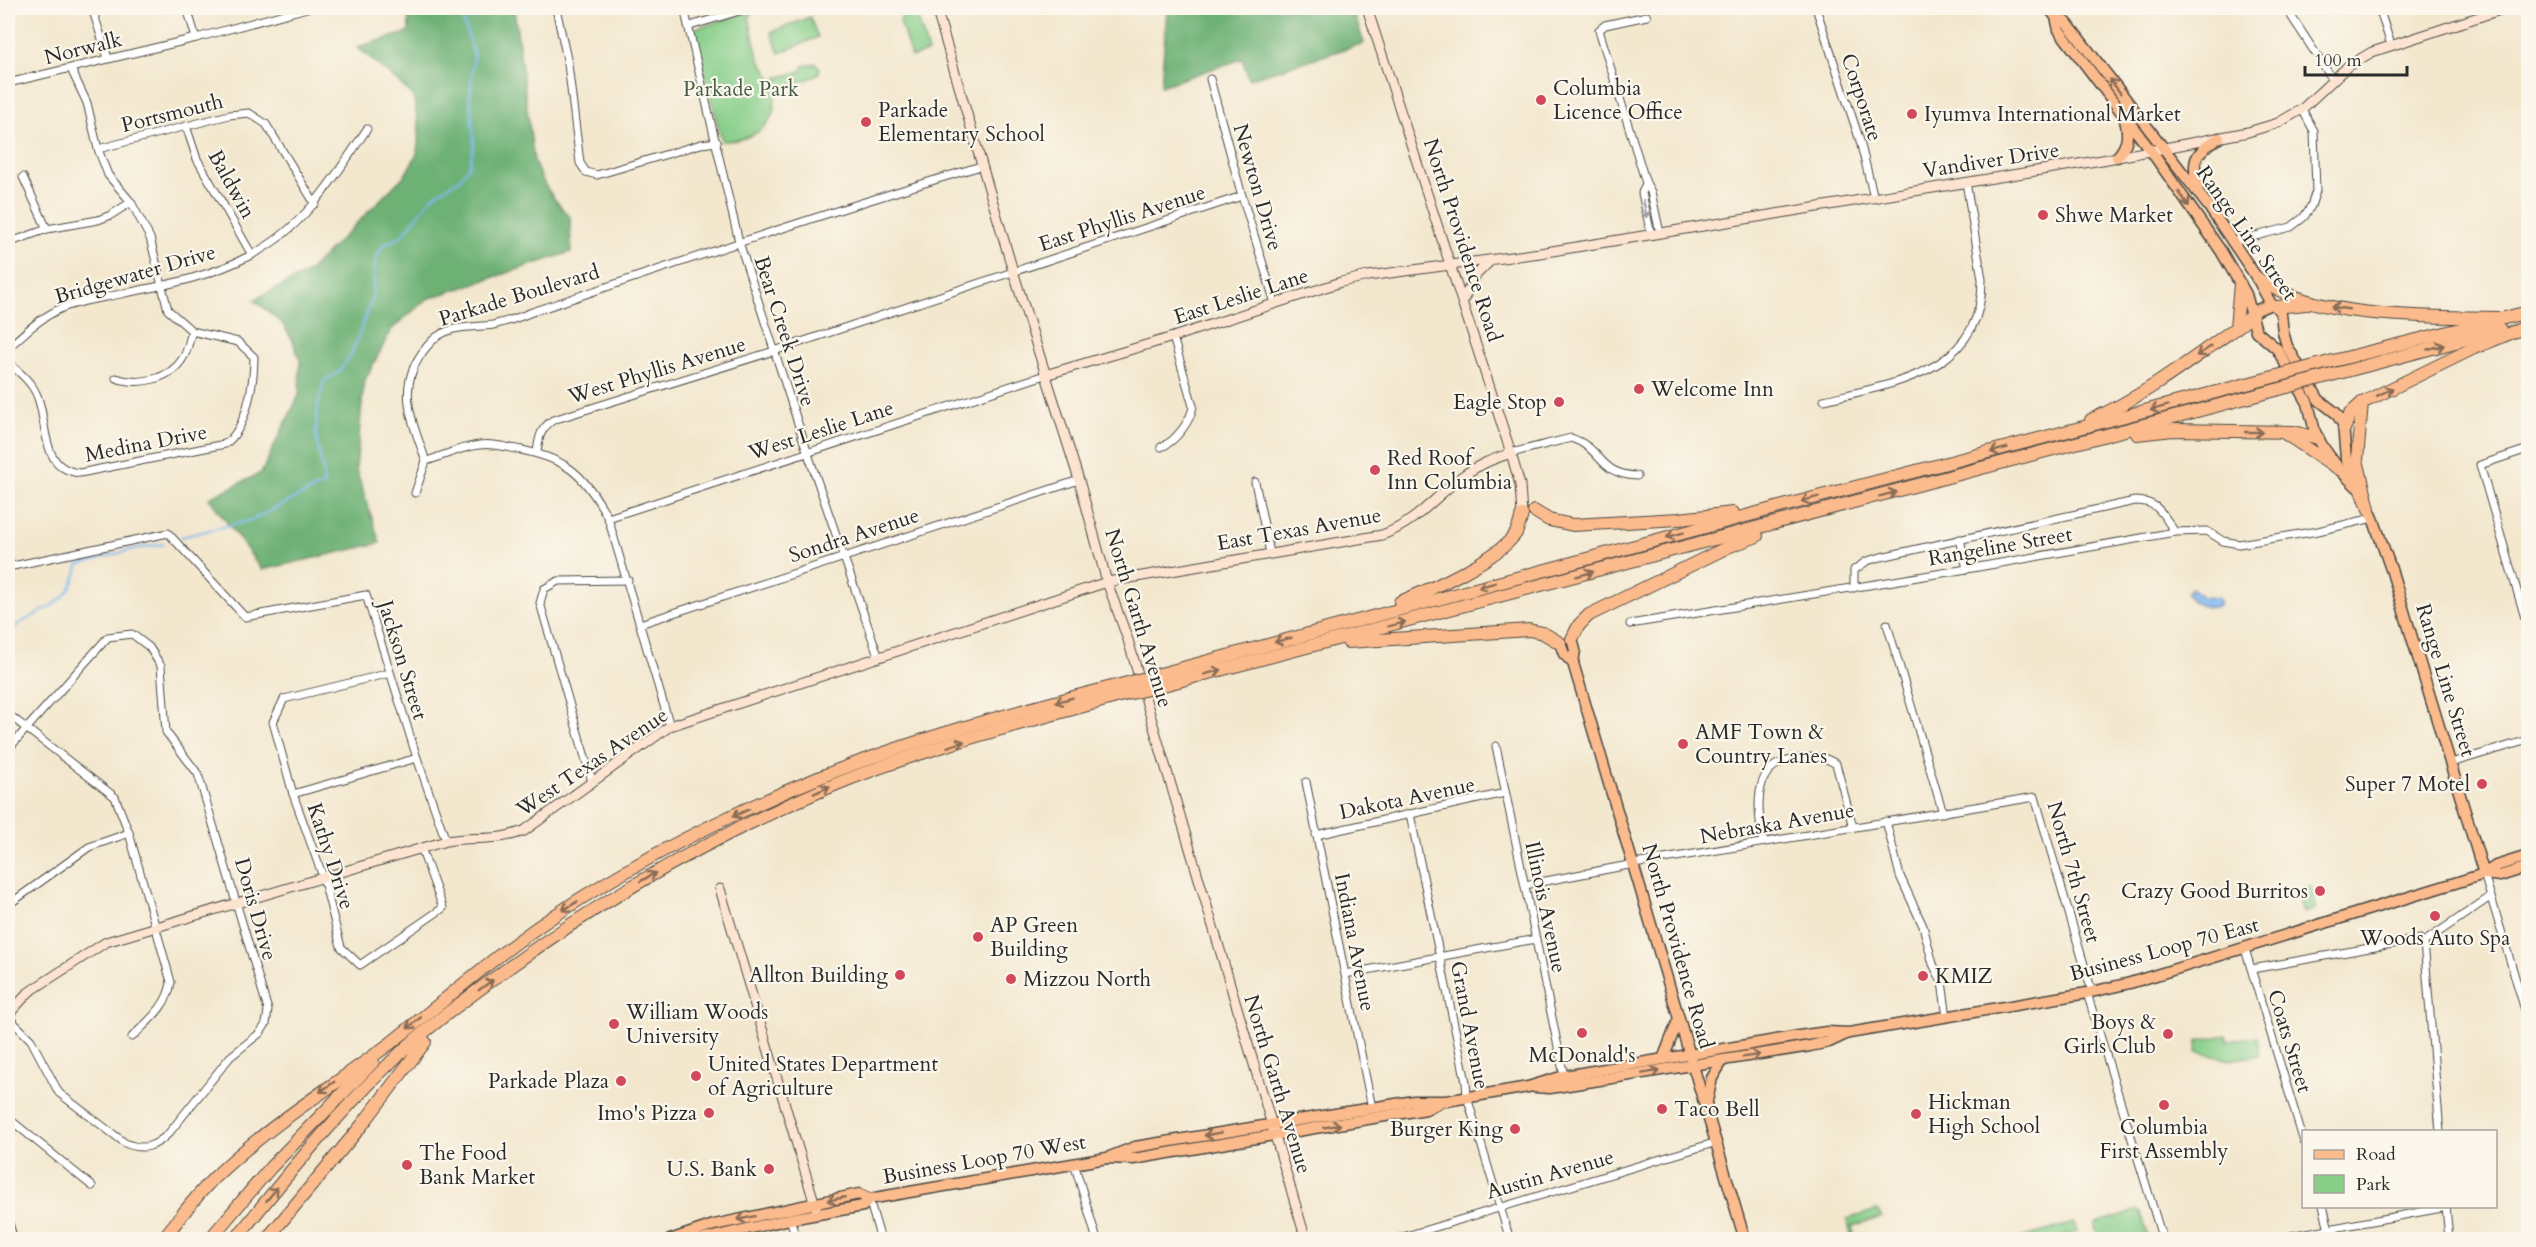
<svg xmlns="http://www.w3.org/2000/svg" width="2536" height="1247" font-family="Cardo,serif">
  <rect width="100%" height="100%" fill="#fbf7ec"/>
  <filter id="ink" filterUnits="userSpaceOnUse"><feTurbulence type="fractalNoise" baseFrequency=".0167" numOctaves="2"/><feDisplacementMap in="SourceGraphic" scale="12" xChannelSelector="R" yChannelSelector="G"/><feConvolveMatrix kernelMatrix="1 2 1 2 8 2 1 2 1" color-interpolation-filters="sRGB"/></filter>
  <filter id="wash" filterUnits="userSpaceOnUse"><feTurbulence type="fractalNoise" baseFrequency=".008" numOctaves="4" result="noise"/><feDisplacementMap in="SourceGraphic" scale="24" xChannelSelector="R" yChannelSelector="G"/><feGaussianBlur stdDeviation="1.35" result="paint"/><feColorMatrix in="noise" values="0 0 0 0 0 0 0 0 0 0 0 0 0 0 0 0 0 1.4 0 .05"/><feComposite in="paint" operator="in"/></filter>
  <g filter="url(#wash)">
    <rect width="100%" height="100%" fill="#f3e7ce"/>
    <g fill="#87ce89" stroke="#597c5a" stroke-width="1.5">
      <polygon points="907,8 915,8 928,52 911,57 900,21"/>
      <path d="M756,10l-7,7c3,13 5,28 10,41 4,8 10,15 13,24 12,39 -15,59 -50,59l-29,-112z"/>
      <polygon points="810,17 818,37 779,53 771,32"/>
      <polygon points="815,63 820,68 818,75 783,89 779,88 777,78 801,71 804,66"/>
      <polygon points="2311,887 2317,909 2303,913 2296,891"/>
      <polygon points="2226,1035 2228,1041 2257,1036 2260,1055 2230,1060 2197,1052 2197,1041"/>
      <polygon points="1877,1210 1882,1217 1852,1226 1854,1234 1851,1235 1847,1219"/>
      <polygon points="2138,1210 2141,1212 2149,1239 2098,1239 2095,1227 2096,1223"/>
      <polygon points="2074,1223 2077,1232 2055,1239 2018,1239"/>
    </g>
    <g fill="#6db175" stroke="#4c6e50" stroke-width="1.5">
      <path d="M408,8h106l20,153c8,23 20,39 36,56l1,35 -144,47 -35,30 -28,53 -8,87 24,74 -118,27 -53,-72 52,-25 38,-78 1,-35 -8,-21 -10,-16 -28,-23 53,-27 98,-98 12,-21 2,-26 -6,-33 -56,-48 52,-15z"/>
      <polygon points="1167,8 1352,8 1364,43 1249,79 1242,59 1161,86"/>
    </g>
    <path fill="#81baf2" stroke="#56728e" stroke-width="1.5" d="M2191,588l12,9 14,1 3,3 -1,5c-11,4 -28,-2 -32,-13z"/>
    <g fill="none" stroke-linecap="round" stroke-linejoin="round">
      <g stroke="#81baf2" stroke-width="2">
        <path d="M181,537l71,-17 72,-36c0,-18 -7,-34 -8,-51 -1,-18 3,-35 8,-52l15,-9 12,-17 21,-55 3,-39 8,-16 19,-9 31,-40 27,-17 9,-13 5,-21 -4,-49 4,-41 -12,-39v-8"/>
        <path d="M8,632c28,-24 64,-23 70,-67l55,-16 31,-5"/>
      </g>
    </g>
  </g>
  <g filter="url(#ink)">
    <g fill="none" stroke-linecap="round" stroke-linejoin="round">
      <defs>
        <g id="street">
          <polyline points="92,8 108,58"/>
          <polyline points="187,8 196,38"/>
          <polyline points="556,8 568,64 580,163 586,172 597,175 701,144 717,142"/>
          <polyline points="684,8 739,242 807,451 879,658"/>
          <polyline points="1816,8 1860,141 1874,198"/>
          <polyline points="2286,8 2333,80"/>
          <polyline points="2379,8 2391,45"/>
          <polyline points="1647,16 1605,25 1599,30 1646,183 1651,192 1660,233"/>
          <polyline points="690,26 749,8"/>
          <polyline points="1210,79 1242,196 1275,303"/>
          <polyline points="8,83 196,38 307,8"/>
          <polyline points="186,126 197,159 252,255"/>
          <polyline points="98,149 229,115 249,113 266,124 315,204"/>
          <polyline points="23,177 47,229"/>
          <polyline points="1646,183 1642,193 1651,235"/>
          <polyline points="2232,242 2291,227 2304,217 2311,206 2316,191 2314,131 2302,109"/>
          <polyline points="8,243 47,229 98,220 111,215 131,202"/>
          <path d="M8,348c16,-15 33,-31 54,-40 19,-8 43,-10 63,-15 43,-8 87,-17 126,-38 54,-27 84,-79 116,-126"/>
          <path d="M8,362c7,7 17,14 23,23 21,26 3,84 49,88l145,-29c22,-15 29,-62 29,-87l-16,-15 -46,-11 -24,-21 -18,-72 -19,-36 -23,-27 -10,-26 -11,-46 -16,-34"/>
          <path d="M116,378c22,8 54,2 67,-20 5,-7 6,-18 9,-27"/>
          <path d="M1824,400c72,-17 159,-28 158,-121l-16,-97"/>
          <path d="M1161,447c14,-5 30,-26 32,-41l-20,-69"/>
          <polyline points="2528,449 2480,465 2528,628"/>
          <path d="M537,452c2,-15 3,-23 16,-32l221,-69 468,-155"/>
          <path d="M1511,453l60,-15c33,11 26,36 66,38"/>
          <path d="M426,461c-16,-45 -33,-81 7,-121 17,-16 39,-12 60,-15 13,-3 27,-8 39,-13 149,-50 298,-101 449,-146"/>
          <path d="M426,461c17,-5 35,-14 53,-16 11,-2 22,1 32,3 53,9 72,23 97,70l62,208"/>
          <polyline points="1255,482 1270,553"/>
          <polyline points="415,493 426,461"/>
          <polyline points="608,518 1045,375"/>
          <polyline points="1960,539 1967,569"/>
          <polyline points="8,567 168,533 245,617 366,595 417,758 446,841"/>
          <path d="M1854,588v-18l13,-9 14,-4 254,-56c24,0 27,13 40,31"/>
          <polyline points="640,624 1079,480"/>
          <polyline points="1630,624 1967,569 2175,532 2207,531 2223,541 2239,544 2318,531 2373,518"/>
          <polyline points="1887,624 1943,813"/>
          <polyline points="390,673 284,699 273,722 293,794 323,877 341,947 360,965 443,908 421,848"/>
          <path d="M8,714l107,83 14,36 42,149c-3,24 -23,39 -39,55"/>
          <polyline points="1496,746 1564,1076"/>
          <path d="M8,753l3,-7 97,-109 24,-3 17,13 12,19 5,66 32,42 70,236 -2,14 -6,9 -30,24 -61,76c-14,14 -26,18 -44,10l-66,-50 -28,-53 -23,-23"/>
          <polyline points="2451,763 2528,740"/>
          <polyline points="592,781 540,603 544,589 558,581 628,580"/>
          <polyline points="1306,782 1372,1108"/>
          <polyline points="293,794 417,758"/>
          <polyline points="1410,814 1466,1082 1467,1097 1510,1240"/>
          <polyline points="1886,821 1900,876 1923,926 1933,964 1942,982 1947,1017"/>
          <polyline points="1316,835 1505,793"/>
          <path d="M1763,842c-4,-22 -11,-66 15,-78 5,-3 12,-3 18,-5 16,-3 26,-4 40,5l17,63"/>
          <polyline points="2484,874 2528,1020"/>
          <polyline points="1525,885 1634,864 2035,797 2092,992"/>
          <polyline points="8,905 89,847 129,833"/>
          <polyline points="2424,942 2440,1132"/>
          <polyline points="2245,949 2304,1142"/>
          <polyline points="2252,969 2420,939 2424,942 2490,897"/>
          <polyline points="1345,974 1536,939"/>
          <polyline points="2087,993 2163,1240"/>
          <polyline points="8,1118 92,1186"/>
          <polyline points="1074,1163 1097,1240"/>
          <polyline points="869,1199 881,1240"/>
          <polyline points="2323,1206 2329,1229"/>
          <polyline points="2446,1206 2449,1240"/>
          <polyline points="790,1219 797,1240"/>
          <polyline points="1393,1240 1717,1142"/>
          <polyline points="2269,1240 2447,1207"/>
        </g>
        <g id="secondary">
          <polyline points="936,8 1013,271 1079,480 1107,582 1128,640 1306,1240"/>
          <polyline points="1367,8 1511,453 1520,485 1522,515"/>
          <polyline points="1463,301 1474,277 1491,260"/>
          <polyline points="1045,375 1173,337 1341,282 1368,276 1540,253 2102,160 2248,132 2278,123 2302,109 2348,66 2372,52 2506,8"/>
          <polyline points="720,889 816,1208"/>
          <path d="M8,1015l21,-23 77,-50 340,-101c29,-5 49,1 78,-10l146,-105 437,-144 275,-47c36,-13 53,-39 82,-60 15,-11 30,-16 47,-22"/>
          <polyline points="8,1223 13,1240"/>
        </g>
        <g id="primary">
          <polyline points="2049,8 2056,17 2059,30 2151,151 2221,251 2246,294 2256,331 2277,349 2308,403 2315,432 2323,447 2339,469 2357,487"/>
          <polyline points="2056,17 2067,23 2209,207 2257,278 2271,304 2277,307 2281,314 2283,332 2287,346 2319,400 2336,413 2343,424 2346,459 2373,518 2392,572 2484,874"/>
          <path d="M2117,157c11,-12 12,-22 8,-37"/>
          <path d="M2198,189c-7,-28 -4,-37 21,-51"/>
          <polyline points="2251,317 2257,310 2271,304"/>
          <polyline points="1572,639 1575,650 1573,663 1745,1240"/>
          <polyline points="1560,643 1564,654 1573,663"/>
          <polyline points="2484,874 2500,876 2528,867"/>
          <polyline points="1663,1059 1679,1018"/>
          <polyline points="1534,1087 1550,1088 1810,1046 1829,1042 1846,1034"/>
          <polyline points="1706,1106 1712,1078 1723,1060"/>
          <polyline points="1107,1158 1135,1147 1414,1101 1446,1101 1528,1087 1564,1076 1799,1036 1827,1032 1849,1033 2087,993 2130,983 2484,874 2496,866 2528,856"/>
          <polyline points="670,1240 714,1225 859,1194 869,1199 1107,1158 1133,1159 1426,1109 1439,1103"/>
          <polyline points="700,1240 790,1219 863,1206 869,1199"/>
        </g>
        <g id="highway">
          <path d="M2257,278c63,43 172,38 247,40"/>
          <polyline points="2277,307 2306,304"/>
          <polyline points="2236,328 2240,284"/>
          <polyline points="2333,361 2528,312"/>
          <polyline points="2339,373 2500,330"/>
          <polyline points="2362,403 2357,460 2369,509"/>
          <path d="M2091,420c58,-26 109,-67 160,-103"/>
          <polyline points="2344,429 2350,414 2362,403 2474,348 2528,326"/>
          <polyline points="2284,433 2339,469"/>
          <polyline points="2137,434 2173,430 2294,432 2318,438"/>
          <polyline points="1534,511 1549,520 1573,525 1679,519 1733,513"/>
          <path d="M1400,602c29,-12 99,-43 116,-69 3,-6 4,-12 6,-18"/>
          <polyline points="1572,639 1579,625 1589,615 1730,546 1757,536"/>
          <polyline points="1348,642 1529,630 1543,633 1560,643"/>
          <polyline points="1153,676 1772,509 2277,376"/>
          <polyline points="1156,687 2276,390"/>
          <path d="M162,1240c18,-22 35,-46 55,-65 53,-51 117,-89 175,-133 55,-43 107,-90 165,-128 83,-55 174,-101 266,-138 96,-39 197,-65 297,-91"/>
          <polyline points="209,1240 271,1167 373,1062"/>
          <path d="M235,1240c50,-63 101,-125 159,-181 35,-34 78,-64 117,-93 98,-71 205,-131 316,-178 95,-40 197,-65 296,-93"/>
          <polyline points="266,1240 362,1125 425,1042"/>
        </g>
      </defs>
      <use href="#street" stroke="#494743" stroke-width="9"/>
      <use href="#secondary" stroke="#494743" stroke-width="11"/>
      <use href="#primary" stroke="#494743" stroke-width="13"/>
      <use href="#highway" stroke="#494743" stroke-width="14"/>
      <use href="#street" stroke="#fff" stroke-width="7"/>
      <use href="#secondary" stroke="#fde4d1" stroke-width="9"/>
      <use href="#primary" stroke="#fbbb8c" stroke-width="10"/>
      <use href="#highway" stroke="#fbbb8c" stroke-width="12"/>
      <defs>
        <g id="highway-bridge">
          <polyline points="2277,376 2333,361"/>
          <polyline points="2276,390 2339,373"/>
          <polyline points="1120,685 1153,676"/>
          <polyline points="1123,695 1156,687"/>
        </g>
      </defs>
      <use href="#highway-bridge" stroke="#494743" stroke-width="14" stroke-linecap="butt"/>
      <use href="#highway-bridge" stroke="#fbbb8c" stroke-width="12"/>
    </g>
    <defs><path id="oneway-shaft" d="M-6 0H5M1.5-3L5.5 0L1.5 3" fill="none" stroke-width="1.6" stroke-linecap="round" stroke-linejoin="round" transform="scale(1.5)"/></defs>
    <g stroke="#896c57">
      <use href="#oneway-shaft" transform="translate(2115 86) rotate(-127)"/>
      <use href="#oneway-shaft" transform="translate(2184 199) rotate(55)"/>
      <use href="#oneway-shaft" transform="translate(2340 308) rotate(-172)"/>
      <use href="#oneway-shaft" transform="translate(2436 347) rotate(-15)"/>
      <use href="#oneway-shaft" transform="translate(2204 351) rotate(147)"/>
      <use href="#oneway-shaft" transform="translate(2385 392) rotate(-26)"/>
      <use href="#oneway-shaft" transform="translate(2159 408) rotate(165)"/>
      <use href="#oneway-shaft" transform="translate(2254 432)"/>
      <use href="#oneway-shaft" transform="translate(1999 450) rotate(165)"/>
      <use href="#oneway-shaft" transform="translate(1888 494) rotate(-15)"/>
      <use href="#oneway-shaft" transform="translate(1810 499) rotate(165)"/>
      <use href="#oneway-shaft" transform="translate(1675 535) rotate(165)"/>
      <use href="#oneway-shaft" transform="translate(1585 574) rotate(-15)"/>
      <use href="#oneway-shaft" transform="translate(1487 585) rotate(165)"/>
      <use href="#oneway-shaft" transform="translate(1397 624) rotate(-15)"/>
      <use href="#oneway-shaft" transform="translate(1283 640) rotate(165)"/>
      <use href="#oneway-shaft" transform="translate(1213 672) rotate(-15)"/>
      <use href="#oneway-shaft" transform="translate(1064 700) rotate(165)"/>
      <use href="#oneway-shaft" transform="translate(956 744) rotate(-18)"/>
      <use href="#oneway-shaft" transform="translate(822 790) rotate(-24)"/>
      <use href="#oneway-shaft" transform="translate(741 813) rotate(155)"/>
      <use href="#oneway-shaft" transform="translate(648 877) rotate(-29)"/>
      <use href="#oneway-shaft" transform="translate(570 906) rotate(149)"/>
      <use href="#oneway-shaft" transform="translate(486 985) rotate(-36)"/>
      <use href="#oneway-shaft" transform="translate(414 1023) rotate(140)"/>
      <use href="#oneway-shaft" transform="translate(1751 1056) rotate(-9)"/>
      <use href="#oneway-shaft" transform="translate(1651 1072) rotate(-10)"/>
      <use href="#oneway-shaft" transform="translate(327 1087) rotate(145)"/>
      <use href="#oneway-shaft" transform="translate(1332 1126) rotate(-10)"/>
      <use href="#oneway-shaft" transform="translate(1213 1134) rotate(170)"/>
      <use href="#oneway-shaft" transform="translate(272 1194) rotate(-51)"/>
      <use href="#oneway-shaft" transform="translate(836 1199) rotate(169)"/>
      <use href="#oneway-shaft" transform="translate(746 1218) rotate(168)"/>
    </g>
    <use stroke="#a0a0a0" href="#oneway-shaft" transform="translate(1645 209) rotate(79)"/>
  </g>
  <g fill="#d1495b" stroke="#fbf7ec" stroke-width="2">
    <circle cx="1541" cy="100" r="6"/>
    <circle cx="1912" cy="114" r="6"/>
    <circle cx="866" cy="122" r="6"/>
    <circle cx="2043" cy="215" r="6"/>
    <circle cx="1639" cy="389" r="6"/>
    <circle cx="1559" cy="402" r="6"/>
    <circle cx="1375" cy="470" r="6"/>
    <circle cx="1683" cy="744" r="6"/>
    <circle cx="2482" cy="784" r="6"/>
    <circle cx="2320" cy="891" r="6"/>
    <circle cx="2435" cy="916" r="6"/>
    <circle cx="978" cy="937" r="6"/>
    <circle cx="900" cy="975" r="6"/>
    <circle cx="1923" cy="976" r="6"/>
    <circle cx="1011" cy="979" r="6"/>
    <circle cx="614" cy="1024" r="6"/>
    <circle cx="1582" cy="1033" r="6"/>
    <circle cx="2168" cy="1034" r="6"/>
    <circle cx="696" cy="1076" r="6"/>
    <circle cx="621" cy="1081" r="6"/>
    <circle cx="2164" cy="1105" r="6"/>
    <circle cx="1662" cy="1109" r="6"/>
    <circle cx="709" cy="1113" r="6"/>
    <circle cx="1916" cy="1114" r="6"/>
    <circle cx="1515" cy="1129" r="6"/>
    <circle cx="407" cy="1165" r="6"/>
    <circle cx="769" cy="1169" r="6"/>
  </g>
  <g text-anchor="middle" stroke-width="4.5" stroke-linejoin="round" paint-order="stroke">
    <g font-size="21" fill="#2b2b2b" stroke="#fbf7ec">
      <text transform="translate(83 48) rotate(-14)" y="7">Norwalk</text>
      <text transform="translate(1862 97) rotate(72)" y="7">Corporate</text>
      <text transform="translate(172 113) rotate(-14)" y="7">Portsmouth</text>
      <text transform="translate(1991 160) rotate(-9)" y="7">Vandiver Drive</text>
      <text transform="translate(232 184) rotate(61)" y="7">Baldwin</text>
      <text transform="translate(1258 187) rotate(74)" y="7">Newton Drive</text>
      <text transform="translate(1122 218) rotate(-18)" y="7">East Phyllis Avenue</text>
      <text transform="translate(2247 233) rotate(55)" y="7">Range Line Street</text>
      <text transform="translate(1463 240) rotate(72)" y="7">North Providence Road</text>
      <text transform="translate(135 274) rotate(-16)" y="7">Bridgewater Drive</text>
      <text transform="translate(519 295) rotate(-17)" y="7">Parkade Boulevard</text>
      <text transform="translate(1241 296) rotate(-18)" y="7">East Leslie Lane</text>
      <text transform="translate(785 331) rotate(72)" y="7">Bear Creek Drive</text>
      <text transform="translate(657 370) rotate(-17)" y="7">West Phyllis Avenue</text>
      <text transform="translate(821 430) rotate(-18)" y="7">West Leslie Lane</text>
      <text transform="translate(146 443) rotate(-11)" y="7">Medina Drive</text>
      <text transform="translate(1299 529) rotate(-10)" y="7">East Texas Avenue</text>
      <text transform="translate(854 535) rotate(-18)" y="7">Sondra Avenue</text>
      <text transform="translate(2000 546) rotate(-10)" y="7">Rangeline Street</text>
      <text transform="translate(1139 618) rotate(73)" y="7">North Garth Avenue</text>
      <text transform="translate(403 660) rotate(73)" y="7">Jackson Street</text>
      <text transform="translate(2446 680) rotate(73)" y="7">Range Line Street</text>
      <text transform="translate(592 762) rotate(-34)" y="7">West Texas Avenue</text>
      <text transform="translate(1407 798) rotate(-12)" y="7">Dakota Avenue</text>
      <text transform="translate(1777 823) rotate(-10)" y="7">Nebraska Avenue</text>
      <text transform="translate(331 856) rotate(72)" y="7">Kathy Drive</text>
      <text transform="translate(2074 872) rotate(74)" y="7">North 7th Street</text>
      <text transform="translate(1546 907) rotate(78)" y="7">Illinois Avenue</text>
      <text transform="translate(256 909) rotate(74)" y="7">Doris Drive</text>
      <text transform="translate(1355 942) rotate(79)" y="7">Indiana Avenue</text>
      <text transform="translate(1678 946) rotate(74)" y="7">North Providence Road</text>
      <text transform="translate(2164 949) rotate(-15)" y="7">Business Loop 70 East</text>
      <text transform="translate(1470 1025) rotate(79)" y="7">Grand Avenue</text>
      <text transform="translate(2290 1041) rotate(73)" y="7">Coats Street</text>
      <text transform="translate(1278 1084) rotate(73)" y="7">North Garth Avenue</text>
      <text transform="translate(984 1159) rotate(-10)" y="7">Business Loop 70 West</text>
      <text transform="translate(1550 1174) rotate(-16)" y="7">Austin Avenue</text>
    </g>
    <g font-size="21" fill="#2b2b2b" stroke="#fbf7ec" text-anchor="start">
      <text x="1553" y="95">Columbia<tspan x="1553" dy="24">Licence Office</tspan></text>
      <text x="878" y="117">Parkade<tspan x="878" dy="24">Elementary School</tspan></text>
      <text x="1924" y="121">Iyumva International Market</text>
      <text x="2055" y="222">Shwe Market</text>
      <text x="1651" y="396">Welcome Inn</text>
      <text x="1547" y="409" text-anchor="end">Eagle Stop</text>
      <text x="1387" y="465">Red Roof<tspan x="1387" dy="24">Inn Columbia</tspan></text>
      <text x="1695" y="739">AMF Town &amp;<tspan x="1695" dy="24">Country Lanes</tspan></text>
      <text x="2470" y="791" text-anchor="end">Super 7 Motel</text>
      <text x="2308" y="898" text-anchor="end">Crazy Good Burritos</text>
      <text x="990" y="932">AP Green<tspan x="990" dy="24">Building</tspan></text>
      <text x="2435" y="945" text-anchor="middle">Woods Auto Spa</text>
      <text x="888" y="982" text-anchor="end">Allton Building</text>
      <text x="1935" y="983">KMIZ</text>
      <text x="1023" y="986">Mizzou North</text>
      <text x="626" y="1019">William Woods<tspan x="626" dy="24">University</tspan></text>
      <text x="2156" y="1029" text-anchor="end">Boys &amp;<tspan x="2156" dy="24">Girls Club</tspan></text>
      <text x="1582" y="1062" text-anchor="middle">McDonald's</text>
      <text x="708" y="1071">United States Department<tspan x="708" dy="24">of Agriculture</tspan></text>
      <text x="609" y="1088" text-anchor="end">Parkade Plaza</text>
      <text x="1928" y="1109">Hickman<tspan x="1928" dy="24">High School</tspan></text>
      <text x="1674" y="1116">Taco Bell</text>
      <text x="697" y="1120" text-anchor="end">Imo's Pizza</text>
      <text x="2164" y="1134" text-anchor="middle">Columbia<tspan x="2164" dy="24">First Assembly</tspan></text>
      <text x="1503" y="1136" text-anchor="end">Burger King</text>
      <text x="419" y="1160">The Food<tspan x="419" dy="24">Bank Market</tspan></text>
      <text x="757" y="1176" text-anchor="end">U.S. Bank</text>
    </g>
    <g font-size="21" fill="#475c47" stroke="#fbf7ec">
      <text x="741" y="96">Parkade Park</text>
    </g>
  </g>
  <rect width="2536" height="1247" fill="none" stroke="#fbf7ec" stroke-width="30"/>
  <rect x="2302" y="1130" width="195" height="78" fill="#fbf7ec" stroke="#a8a59f" stroke-width="1.5"/>
  <rect x="2314" y="1150" width="30" height="9" fill="#fbbb8c" stroke="#a8a59f" stroke-width="1.5"/>
  <text x="2356" y="1160" font-size="18" fill="#2b2b2b">Road</text>
  <rect x="2314" y="1175" width="30" height="18" fill="#87ce89" stroke="#a8a59f" stroke-width="1.5"/>
  <text x="2356" y="1190" font-size="18" fill="#2b2b2b">Park</text>
  <path d="M2305 66v9h102v-9" fill="none" stroke="#2b2b2b" stroke-width="3"/>
  <text x="2314" y="66" font-size="18" fill="#2b2b2b" stroke="#fbf7ec" stroke-width="4.5" paint-order="stroke">100 m</text>
</svg>
